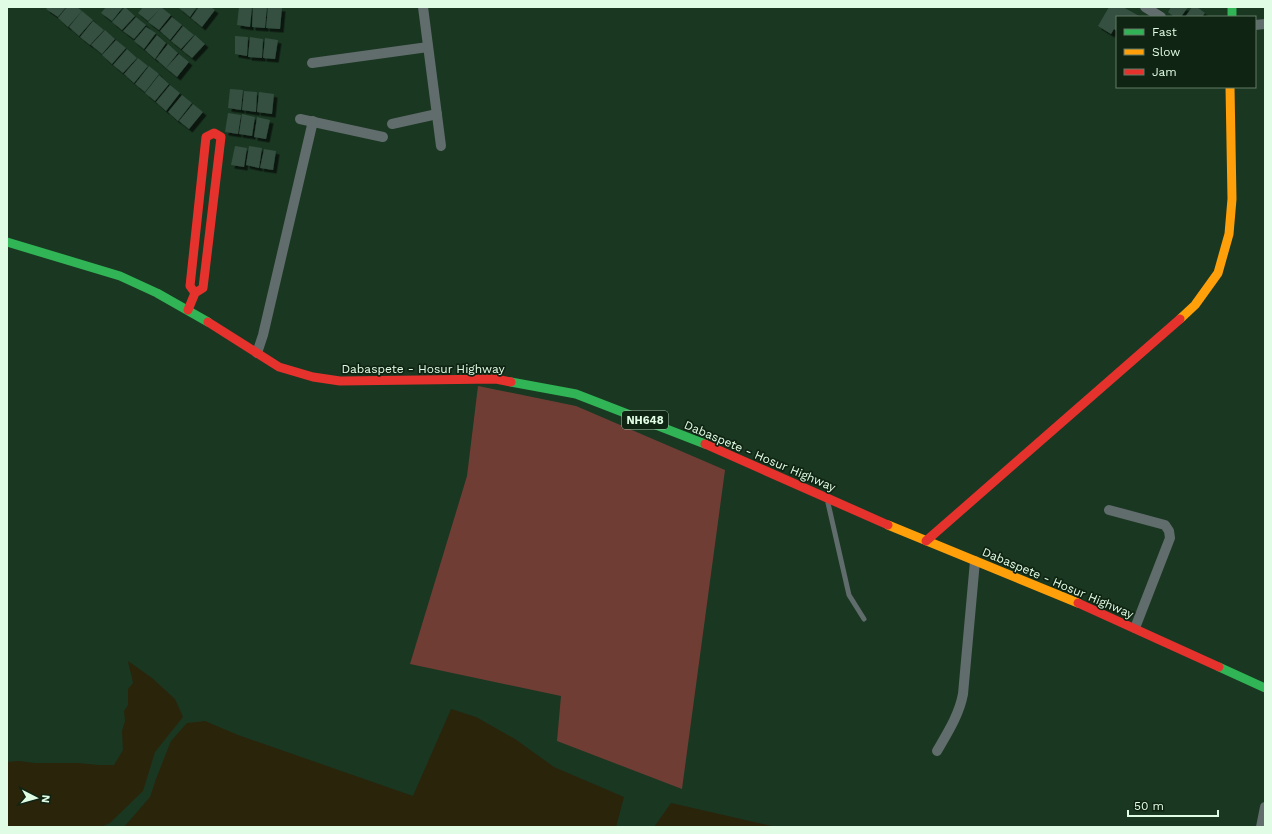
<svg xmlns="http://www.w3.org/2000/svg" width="1272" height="834" font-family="'Work Sans',sans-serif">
  <defs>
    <filter id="shadow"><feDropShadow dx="3.5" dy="3.5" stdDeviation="0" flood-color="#0009"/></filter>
  </defs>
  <rect width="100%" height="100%" fill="#1a3722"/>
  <polygon fill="#703d34" points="478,386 576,406 725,470 682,789 557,741 561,696 410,664 467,476"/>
  <g fill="#2a240b">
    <path d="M128,661l24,17 23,21 8,18 -28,35 -12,39 -33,32 -9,4h-94v-65l12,-1 16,2h43l21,2h15l9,-15 -1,-19 3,-10 -1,-10 4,-6v-16l5,-6c-1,-8 -4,-14 -5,-22z"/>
    <polygon points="451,709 476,717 515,739 554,767 624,797 616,827 124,827 150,797 156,779 171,741 187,723 205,721 238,735 413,796"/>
    <polygon points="671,803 772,826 773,827 654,827"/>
  </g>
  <g fill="#344f41" filter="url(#shadow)">
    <polygon points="48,7 66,7 58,17 46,9"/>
    <polygon points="67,7 77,7 82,11 68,27 58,18"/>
    <polygon points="106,7 123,7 112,21 101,13"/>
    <polygon points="125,7 135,16 122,30 112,22"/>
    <polygon points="143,7 161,7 171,15 159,30 148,22 160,9 148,21 138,13"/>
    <polygon points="180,7 197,7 190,17 179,8"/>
    <polygon points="199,7 211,7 215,10 202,27 191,18"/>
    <polygon points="239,7 252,7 250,27 237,25"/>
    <polygon points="253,7 267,7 265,28 252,27"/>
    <polygon points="268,7 282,8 280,29 266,28"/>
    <polygon points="1109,7 1123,7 1141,17 1117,17 1117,31 1114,29 1111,34 1098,26"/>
    <polygon points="1171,7 1188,7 1181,17 1174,17 1168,12"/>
    <polygon points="1192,7 1197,7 1205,13 1202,17 1185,17"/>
    <polygon points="82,11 93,20 79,36 69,27"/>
    <polygon points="136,17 146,25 134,39 123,31"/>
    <polygon points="172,17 182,25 170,40 160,31"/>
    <polygon points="93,21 104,30 90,45 80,37"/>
    <polygon points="183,26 194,35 181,49 171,41"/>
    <polygon points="146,27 156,33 144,49 134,41"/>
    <polygon points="105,30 115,39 102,54 91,45"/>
    <polygon points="157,35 166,43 155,59 145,50"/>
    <polygon points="195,35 205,44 192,58 182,50"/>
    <polygon points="235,36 248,37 247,56 235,54"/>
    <polygon points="250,37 263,39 262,58 248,57"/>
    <polygon points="265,38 278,40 275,59 263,58"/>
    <polygon points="116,40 126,48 112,64 102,55"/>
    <polygon points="168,44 178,53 166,68 156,59"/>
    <polygon points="127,49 137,58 123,73 113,65"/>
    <polygon points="179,54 189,62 177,77 166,68"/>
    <polygon points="138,58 148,66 134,83 124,74"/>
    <polygon points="149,66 159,74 145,92 135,84"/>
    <polygon points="159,75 169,84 155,101 145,93"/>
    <polygon points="170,85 180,93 166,111 156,102"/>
    <polygon points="230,89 243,90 241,110 228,108"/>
    <polygon points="244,91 257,92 256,112 242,110"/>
    <polygon points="259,92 274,94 272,114 257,112"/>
    <polygon points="182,95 192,103 178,121 168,112"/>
    <polygon points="193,104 203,112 189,129 179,121"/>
    <polygon points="228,113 241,115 238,134 225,132"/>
    <polygon points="242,114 255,117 252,136 239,134"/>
    <polygon points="257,117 270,120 266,139 254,137"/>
    <polygon points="235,146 247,148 244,167 231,165"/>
    <polygon points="249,146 262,148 259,168 246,165"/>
    <polygon points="264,149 276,151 273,170 260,168"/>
  </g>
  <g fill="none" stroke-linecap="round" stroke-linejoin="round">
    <polyline stroke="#616c6c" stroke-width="5" points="828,503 849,595 864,619"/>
    <g stroke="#616c6c" stroke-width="10">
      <polyline points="423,7 441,146"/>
      <polyline points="1145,7 1161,17"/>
      <polyline points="1255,25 1265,24"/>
      <polyline points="312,63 428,47"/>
      <polyline points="300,119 383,137"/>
      <polyline points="392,124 437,114"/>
      <polyline points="257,353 263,335 313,121"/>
      <polyline points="1109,510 1165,525 1169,531 1170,538 1135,628"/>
      <path d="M937,751c11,-19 22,-36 26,-57l12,-133"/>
      <polyline points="1261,827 1265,807"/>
    </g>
    <g stroke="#30b455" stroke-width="9">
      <polyline points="1232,7 1232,17"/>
      <polyline points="7,242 120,276 157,293 208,322"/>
      <polyline points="511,382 576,394 705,444"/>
      <polyline points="1219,667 1265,688"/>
    </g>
    <g stroke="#ff9f0a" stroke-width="9">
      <polyline points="1180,319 1195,305 1218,273 1229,234 1232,199 1230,87"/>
      <polyline points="888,525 1078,603"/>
    </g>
    <g stroke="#e5322d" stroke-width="9">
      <polyline points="188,310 195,293 203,288 221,137 214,133 206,137 190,286 195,293"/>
      <polyline points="208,322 279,367 313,377 340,381 496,379 511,382"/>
      <polyline points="705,444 888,525"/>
      <polyline points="926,541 1180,319"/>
      <polyline points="1078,603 1219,667"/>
    </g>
  </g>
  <g text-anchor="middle" stroke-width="3.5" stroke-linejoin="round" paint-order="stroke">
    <rect fill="#0f2413" stroke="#a2bba5" stroke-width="1" x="622" y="411" width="46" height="18" rx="3"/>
    <g font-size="11" font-weight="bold" fill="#e1fce4">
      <text x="645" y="424">NH648</text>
    </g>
    <g font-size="12" fill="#e1fce4" stroke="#0f2413">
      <text x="423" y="373">Dabaspete - Hosur Highway</text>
      <text transform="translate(760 456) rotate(23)" y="4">Dabaspete - Hosur Highway</text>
      <text transform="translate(1058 583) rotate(23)" y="4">Dabaspete - Hosur Highway</text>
    </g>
  </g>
  <rect width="1272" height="834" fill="none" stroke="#e1fce4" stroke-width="16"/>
  <rect x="1116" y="16" width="140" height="72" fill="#0f2413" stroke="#637a67"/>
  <rect x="1124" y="29" width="20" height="6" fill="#30b455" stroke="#637a67"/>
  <text x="1152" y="36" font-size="12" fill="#e1fce4">Fast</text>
  <rect x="1124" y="49" width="20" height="6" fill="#ff9f0a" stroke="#637a67"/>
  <text x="1152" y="56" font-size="12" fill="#e1fce4">Slow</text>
  <rect x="1124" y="69" width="20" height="6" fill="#e5322d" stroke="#637a67"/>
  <text x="1152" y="76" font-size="12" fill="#e1fce4">Jam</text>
  <g transform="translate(36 798) rotate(96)" stroke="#0f2413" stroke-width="3" paint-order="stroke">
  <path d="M0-3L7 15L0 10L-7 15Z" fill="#e1fce4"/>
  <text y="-6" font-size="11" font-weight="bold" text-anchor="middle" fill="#e1fce4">N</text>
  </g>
  <path d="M1128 810v6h90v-6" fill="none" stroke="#e1fce4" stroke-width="2"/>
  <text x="1134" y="810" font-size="12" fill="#e1fce4" stroke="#0f2413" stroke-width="3" paint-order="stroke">50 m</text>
</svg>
